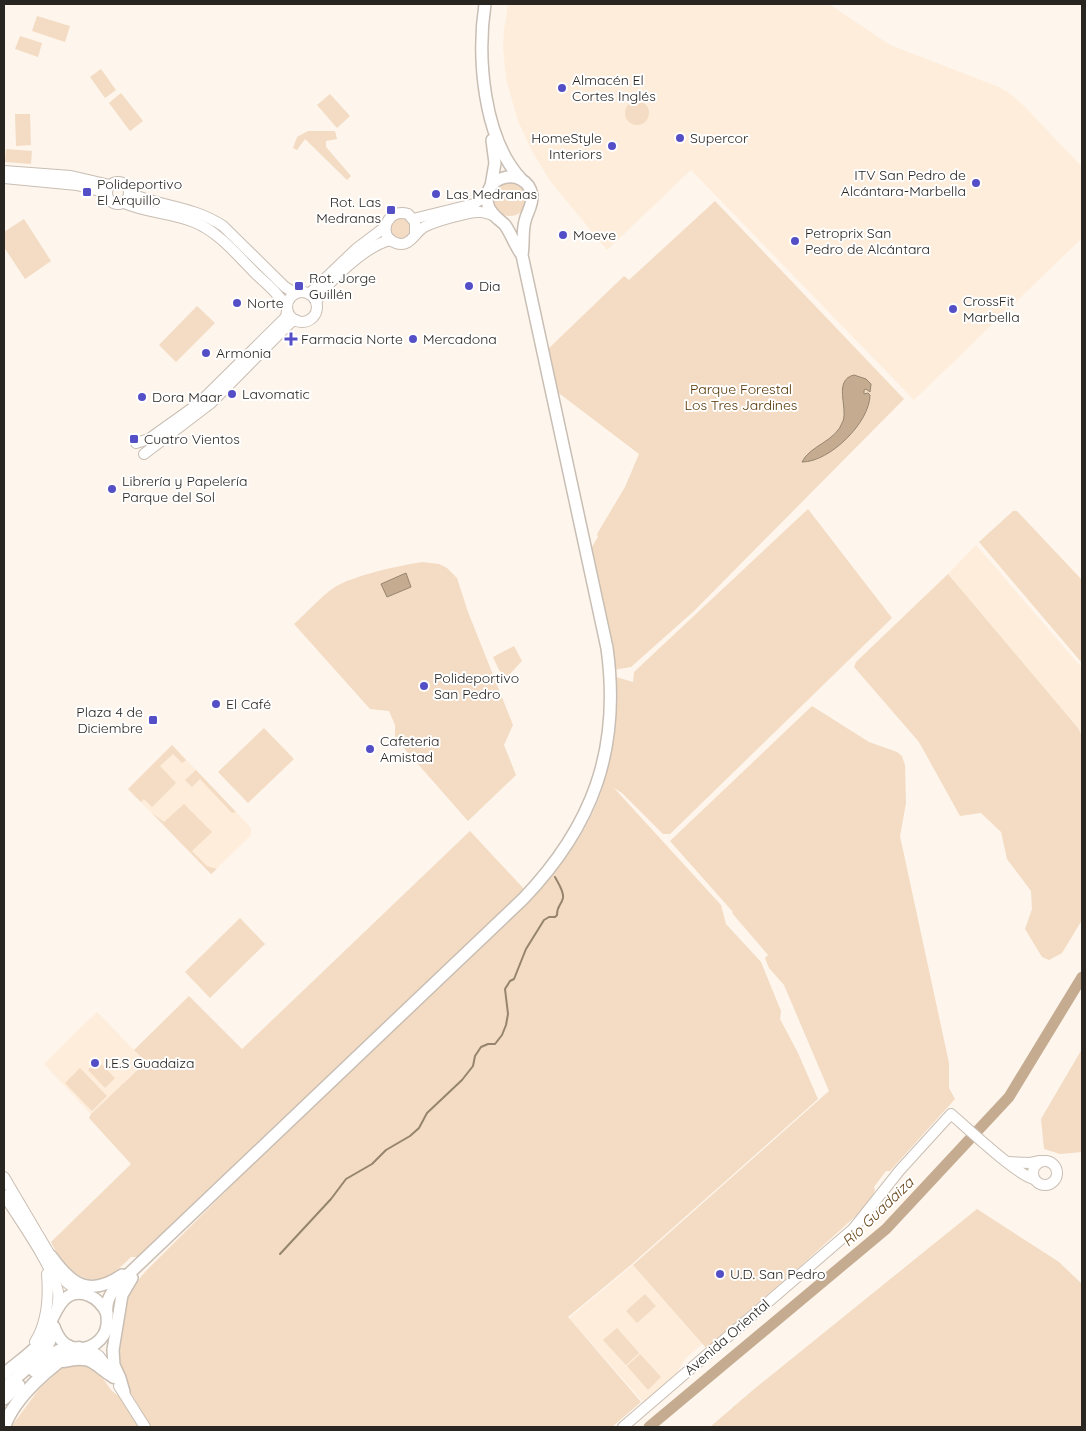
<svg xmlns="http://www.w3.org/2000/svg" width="1086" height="1431" font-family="Quicksand,sans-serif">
  <rect width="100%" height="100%" fill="#fef5ec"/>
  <g fill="#feeddb">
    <polygon points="508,4 829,4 890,45 999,87 1012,95 1024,106 1082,167 1082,238 914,400 691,170 607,250 550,181 532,151 518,121 506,79 503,47 504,30"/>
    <polygon points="976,545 1082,668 1082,736 1078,728 948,574"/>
    <polygon points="172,745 251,828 251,835 211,874 128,789"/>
    <polygon points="97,1012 146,1062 91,1114 44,1064"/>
    <polygon points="633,1265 702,1344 685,1359 677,1373 644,1403 569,1318"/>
  </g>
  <g fill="#f3dcc3">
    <polygon points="37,16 70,26 65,42 32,31"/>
    <polygon points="20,36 42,43 38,57 15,49"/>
    <polygon points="101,69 116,90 105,98 90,77"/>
    <polygon points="121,93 143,121 130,131 109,103"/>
    <polygon points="330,94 350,116 337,128 317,105"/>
    <circle cx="637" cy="113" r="12"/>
    <polygon points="15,114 30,114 31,145 16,146"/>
    <polygon points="308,131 335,131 337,139 326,141 326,147 351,176 347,180 305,139 297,150 293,148 297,137"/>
    <polygon points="6,149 32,151 31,164 5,162"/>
    <circle cx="510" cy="199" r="17"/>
    <polygon points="715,201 904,399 695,610 631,667 613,670 590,550 598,537 597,534 625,487 639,454 556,391 547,350 624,276 629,280"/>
    <circle cx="401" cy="228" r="11"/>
    <polygon points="24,219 51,261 25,279 4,247 4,232"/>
    <polygon points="197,306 215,323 176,362 159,345"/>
    <path d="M808,509l84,109 -222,216h-7l-41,-41 -8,-5 107,117 5,19 35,38 20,49 -1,8 18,34 20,46 -186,165 -64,53 73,85 -29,25h-461l-22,-37 -1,-6 -9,-19v-22l10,-51 16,-20 93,-93 291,-277c29,-31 54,-64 70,-104 5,-13 7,-28 9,-41 5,-28 8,-52 8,-80l17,5 1,-10z"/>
    <polygon points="1013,511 1017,511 1082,580 1082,663 979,542"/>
    <path d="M422,562l17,2 8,4 10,10 11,34 45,113 -9,20 12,30 -48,46 -73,-83v-13l-6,-14 -19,-2 -76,-85c13,-11 27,-28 41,-37 17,-11 66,-22 87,-25z"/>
    <polygon points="948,574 1078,728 1082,736 1082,920 1062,953 1049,960 1042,957 1025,929 1032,909 1031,891 1007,859 1001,832 981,813 960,816 919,742 854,667 856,662"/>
    <polygon points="514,646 522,661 507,677 499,670 493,657"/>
    <polygon points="812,706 869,742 897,752 902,756 905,765 906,803 900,836 949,1063 949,1088 955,1099 890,1171 886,1171 874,1187 875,1190 869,1204 795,1271 706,1348 633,1265 829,1091 784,985 769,968 765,958 768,955 732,913 733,912 670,841"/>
    <polygon points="264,728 294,759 248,803 218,772"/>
    <polygon points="172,745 186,760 182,763 173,754 160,766 176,783 152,807 144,799 141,802 128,789"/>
    <polygon points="196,770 236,812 232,813 200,779 192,787 185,780"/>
    <polygon points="184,804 212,832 192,851 207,866 217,869 211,874 152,813 164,822"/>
    <path d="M470,831l55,59 -385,367h-9c-6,6 -13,13 -21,18 -26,16 -49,-12 -59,-33l80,-78 -42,-46 2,-4 55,-52 -12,-12 55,-54 53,53z"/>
    <polygon points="240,918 265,944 210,998 185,972"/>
    <polygon points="1082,1049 1082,1152 1060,1154 1044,1149 1041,1119"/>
    <polygon points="97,1060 115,1078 105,1088 88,1070"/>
    <polygon points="80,1068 107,1096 92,1111 65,1083"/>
    <polygon points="977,1209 1059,1262 1082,1284 1082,1427 710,1427 753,1390"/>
    <polygon points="645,1294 656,1306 637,1323 626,1311"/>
    <polygon points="617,1328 639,1353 626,1365 603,1340"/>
    <polygon points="640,1354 661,1377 648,1390 627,1366"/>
    <polygon points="81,1363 97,1370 111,1390 125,1402 140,1427 11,1427 39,1389 63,1367"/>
  </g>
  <g fill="#c5ac91" stroke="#96846f">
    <path d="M854,375l12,4 5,5 -1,8 -4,-3 -2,1v4l4,-1 2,2c0,27 -40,67 -68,67 8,-17 34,-20 41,-41 5,-14 -10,-41 11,-46z"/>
    <polygon points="406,573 411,587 387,597 381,584"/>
  </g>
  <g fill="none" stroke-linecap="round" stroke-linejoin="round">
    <path stroke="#96846f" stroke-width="2" d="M280,1254l51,-55 15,-20 26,-15 14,-14 24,-14 9,-8 8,-15 35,-33 11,-14 2,-10 6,-9 7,-3h7l7,-9 4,-10 2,-11 -3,-25 5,-8 4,-2 12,-30 18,-29 5,-3h6l2,-2c0,-10 4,-9 6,-17 1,-7 -5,-15 -8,-21"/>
    <polyline stroke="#c5ac91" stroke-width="11" points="649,1427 886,1229 1009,1097 1082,977"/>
    <defs>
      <g id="secondary">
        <polyline points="4,171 71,176 110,185"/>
        <polyline points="4,178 77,185 107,193"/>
        <circle cx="118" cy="193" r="11"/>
        <path d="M129,193c33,14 64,13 94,33l62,61 10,6"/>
        <path d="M124,203c23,10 48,10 70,19 25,10 43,33 62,52 11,10 23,20 31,34"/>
        <polyline points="413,219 474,204 482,198 489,190"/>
        <path d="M415,234v-12l-7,-8c-21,-7 -32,22 -12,29 14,5 18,-10 28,-16 9,-5 46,-16 56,-15 5,0 10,2 15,4"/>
        <circle cx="302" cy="307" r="15"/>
        <polyline points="309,294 356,249 385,227"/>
        <path d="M316,302c11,-20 52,-58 75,-62"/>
        <polyline points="136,443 149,439 198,404 286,317 287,311"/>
        <polyline points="144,454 211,403 291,322 296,320"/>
        <circle cx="1045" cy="1173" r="12"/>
        <polyline points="1007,1162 1030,1163 1040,1161"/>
        <polyline points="4,1177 66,1282 82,1294"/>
        <path d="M4,1195c15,24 49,71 54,97 1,5 0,10 -1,16"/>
        <path d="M35,1342c13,-21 14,-45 12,-68"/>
        <polyline points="87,1348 99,1356 112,1373"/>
        <polyline points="119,1386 145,1427"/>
        <path d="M623,1427l230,-198 47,-59 51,-56c15,13 67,62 83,65"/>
      </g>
      <g id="primary">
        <path d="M485,4c-8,53 -2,134 36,175"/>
        <polyline points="491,186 495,163 492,140"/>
        <path d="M51,1256c20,28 38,42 71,19"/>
        <path d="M54,1327c4,10 9,19 21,21 15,3 30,-8 32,-23 1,-8 -2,-16 1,-24 1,-5 5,-9 7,-14l408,-388c70,-73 98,-150 84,-251l-85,-393c2,-11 0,-23 3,-34 2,-9 8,-16 7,-26 -6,-30 -52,-20 -44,10 2,9 11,14 17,20 7,10 10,21 17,30"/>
        <polyline points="34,1371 55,1352 69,1346"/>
        <path d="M4,1374c11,-10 25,-19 35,-30 14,-17 18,-60 49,-49 10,4 15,10 19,19"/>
        <path d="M4,1388c18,-16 47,-35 50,-61"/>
        <polyline points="124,1392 120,1378 114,1365 113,1350 122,1295 132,1278"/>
        <polyline points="4,1399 19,1385"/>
      </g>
      <g id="highway">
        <path d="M64,1361c29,-7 29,3 50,16"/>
        <path d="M4,1427c10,-30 48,-63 75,-79"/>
      </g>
    </defs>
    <use href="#secondary" stroke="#c9beb3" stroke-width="12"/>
    <use href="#primary" stroke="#c9beb3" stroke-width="14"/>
    <use href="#highway" stroke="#c9beb3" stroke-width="15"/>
    <use href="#secondary" stroke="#fff" stroke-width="10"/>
    <use href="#primary" stroke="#fff" stroke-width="11"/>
    <use href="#highway" stroke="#fff" stroke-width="12"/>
  </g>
  <g fill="#544fc6" stroke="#fff" stroke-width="2">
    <circle cx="562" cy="88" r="5"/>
    <circle cx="680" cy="138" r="5"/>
    <circle cx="612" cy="146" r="5"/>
    <circle cx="976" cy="183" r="5"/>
    <rect x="82" y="187" width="10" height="10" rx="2.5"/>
    <circle cx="436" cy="194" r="5"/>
    <rect x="386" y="205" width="10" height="10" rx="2.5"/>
    <circle cx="563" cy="235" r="5"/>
    <circle cx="795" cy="241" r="5"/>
    <rect x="294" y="281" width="10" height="10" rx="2.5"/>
    <circle cx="469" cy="286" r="5"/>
    <circle cx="237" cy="303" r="5"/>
    <circle cx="953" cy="309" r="5"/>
    <path d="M288.5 331.5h5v5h5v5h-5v5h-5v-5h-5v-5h5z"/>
    <circle cx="413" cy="339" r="5"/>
    <circle cx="206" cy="353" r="5"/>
    <circle cx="232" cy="394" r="5"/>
    <circle cx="142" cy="397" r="5"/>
    <rect x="129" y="434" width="10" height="10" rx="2.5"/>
    <circle cx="112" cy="489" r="5"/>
    <circle cx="424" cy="686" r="5"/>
    <circle cx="216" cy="704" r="5"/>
    <rect x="148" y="715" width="10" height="10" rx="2.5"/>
    <circle cx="370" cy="749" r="5"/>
    <circle cx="95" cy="1063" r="5"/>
    <circle cx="720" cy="1274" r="5"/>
  </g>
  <g text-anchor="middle" stroke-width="4" stroke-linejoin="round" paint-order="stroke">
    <g font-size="14" fill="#292521" stroke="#fff" text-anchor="start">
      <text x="572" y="85">Almacén El<tspan x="572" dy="16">Cortes Inglés</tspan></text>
      <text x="602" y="143" text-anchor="end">HomeStyle<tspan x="602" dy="16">Interiors</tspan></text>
      <text x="690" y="143">Supercor</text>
      <text x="966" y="180" text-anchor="end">ITV San Pedro de<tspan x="966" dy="16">Alcántara-Marbella</tspan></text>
      <text x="97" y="189">Polideportivo<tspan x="97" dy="16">El Arquillo</tspan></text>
      <text x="446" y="199">Las Medranas</text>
      <text x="381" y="207" text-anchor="end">Rot. Las<tspan x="381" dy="16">Medranas</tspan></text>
      <text x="805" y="238">Petroprix San<tspan x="805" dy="16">Pedro de Alcántara</tspan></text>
      <text x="573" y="240">Moeve</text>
      <text x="309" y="283">Rot. Jorge<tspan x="309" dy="16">Guillén</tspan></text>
      <text x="479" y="291">Dia</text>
      <text x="963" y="306">CrossFit<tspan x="963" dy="16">Marbella</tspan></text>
      <text x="247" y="308">Norte</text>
      <text x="301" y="344">Farmacia Norte</text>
      <text x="423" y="344">Mercadona</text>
      <text x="216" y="358">Armonia</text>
      <text x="242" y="399">Lavomatic</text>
      <text x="152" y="402">Dora Maar</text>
      <text x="144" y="444">Cuatro Vientos</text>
      <text x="122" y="486">Librería y Papelería<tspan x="122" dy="16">Parque del Sol</tspan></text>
      <text x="434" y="683">Polideportivo<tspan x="434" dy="16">San Pedro</tspan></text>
      <text x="226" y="709">El Café</text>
      <text x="143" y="717" text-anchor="end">Plaza 4 de<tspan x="143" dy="16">Diciembre</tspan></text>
      <text x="380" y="746">Cafeteria<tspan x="380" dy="16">Amistad</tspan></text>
      <text x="105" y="1068">I.E.S Guadaiza</text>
      <text x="730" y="1279">U.D. San Pedro</text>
    </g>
    <g font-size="14" fill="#530" stroke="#fff">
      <text x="741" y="394">Parque Forestal<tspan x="741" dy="16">Los Tres Jardines</tspan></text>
    </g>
    <g font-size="14" fill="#292521" stroke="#fff">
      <text transform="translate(727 1337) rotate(-41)" y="5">Avenida Oriental</text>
    </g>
    <g font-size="15" font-style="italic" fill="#694618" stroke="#fff">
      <text transform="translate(878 1212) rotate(-44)" y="5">Rio Guadaiza</text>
    </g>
  </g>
  <rect width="1086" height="1431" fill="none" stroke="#292521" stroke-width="10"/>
</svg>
